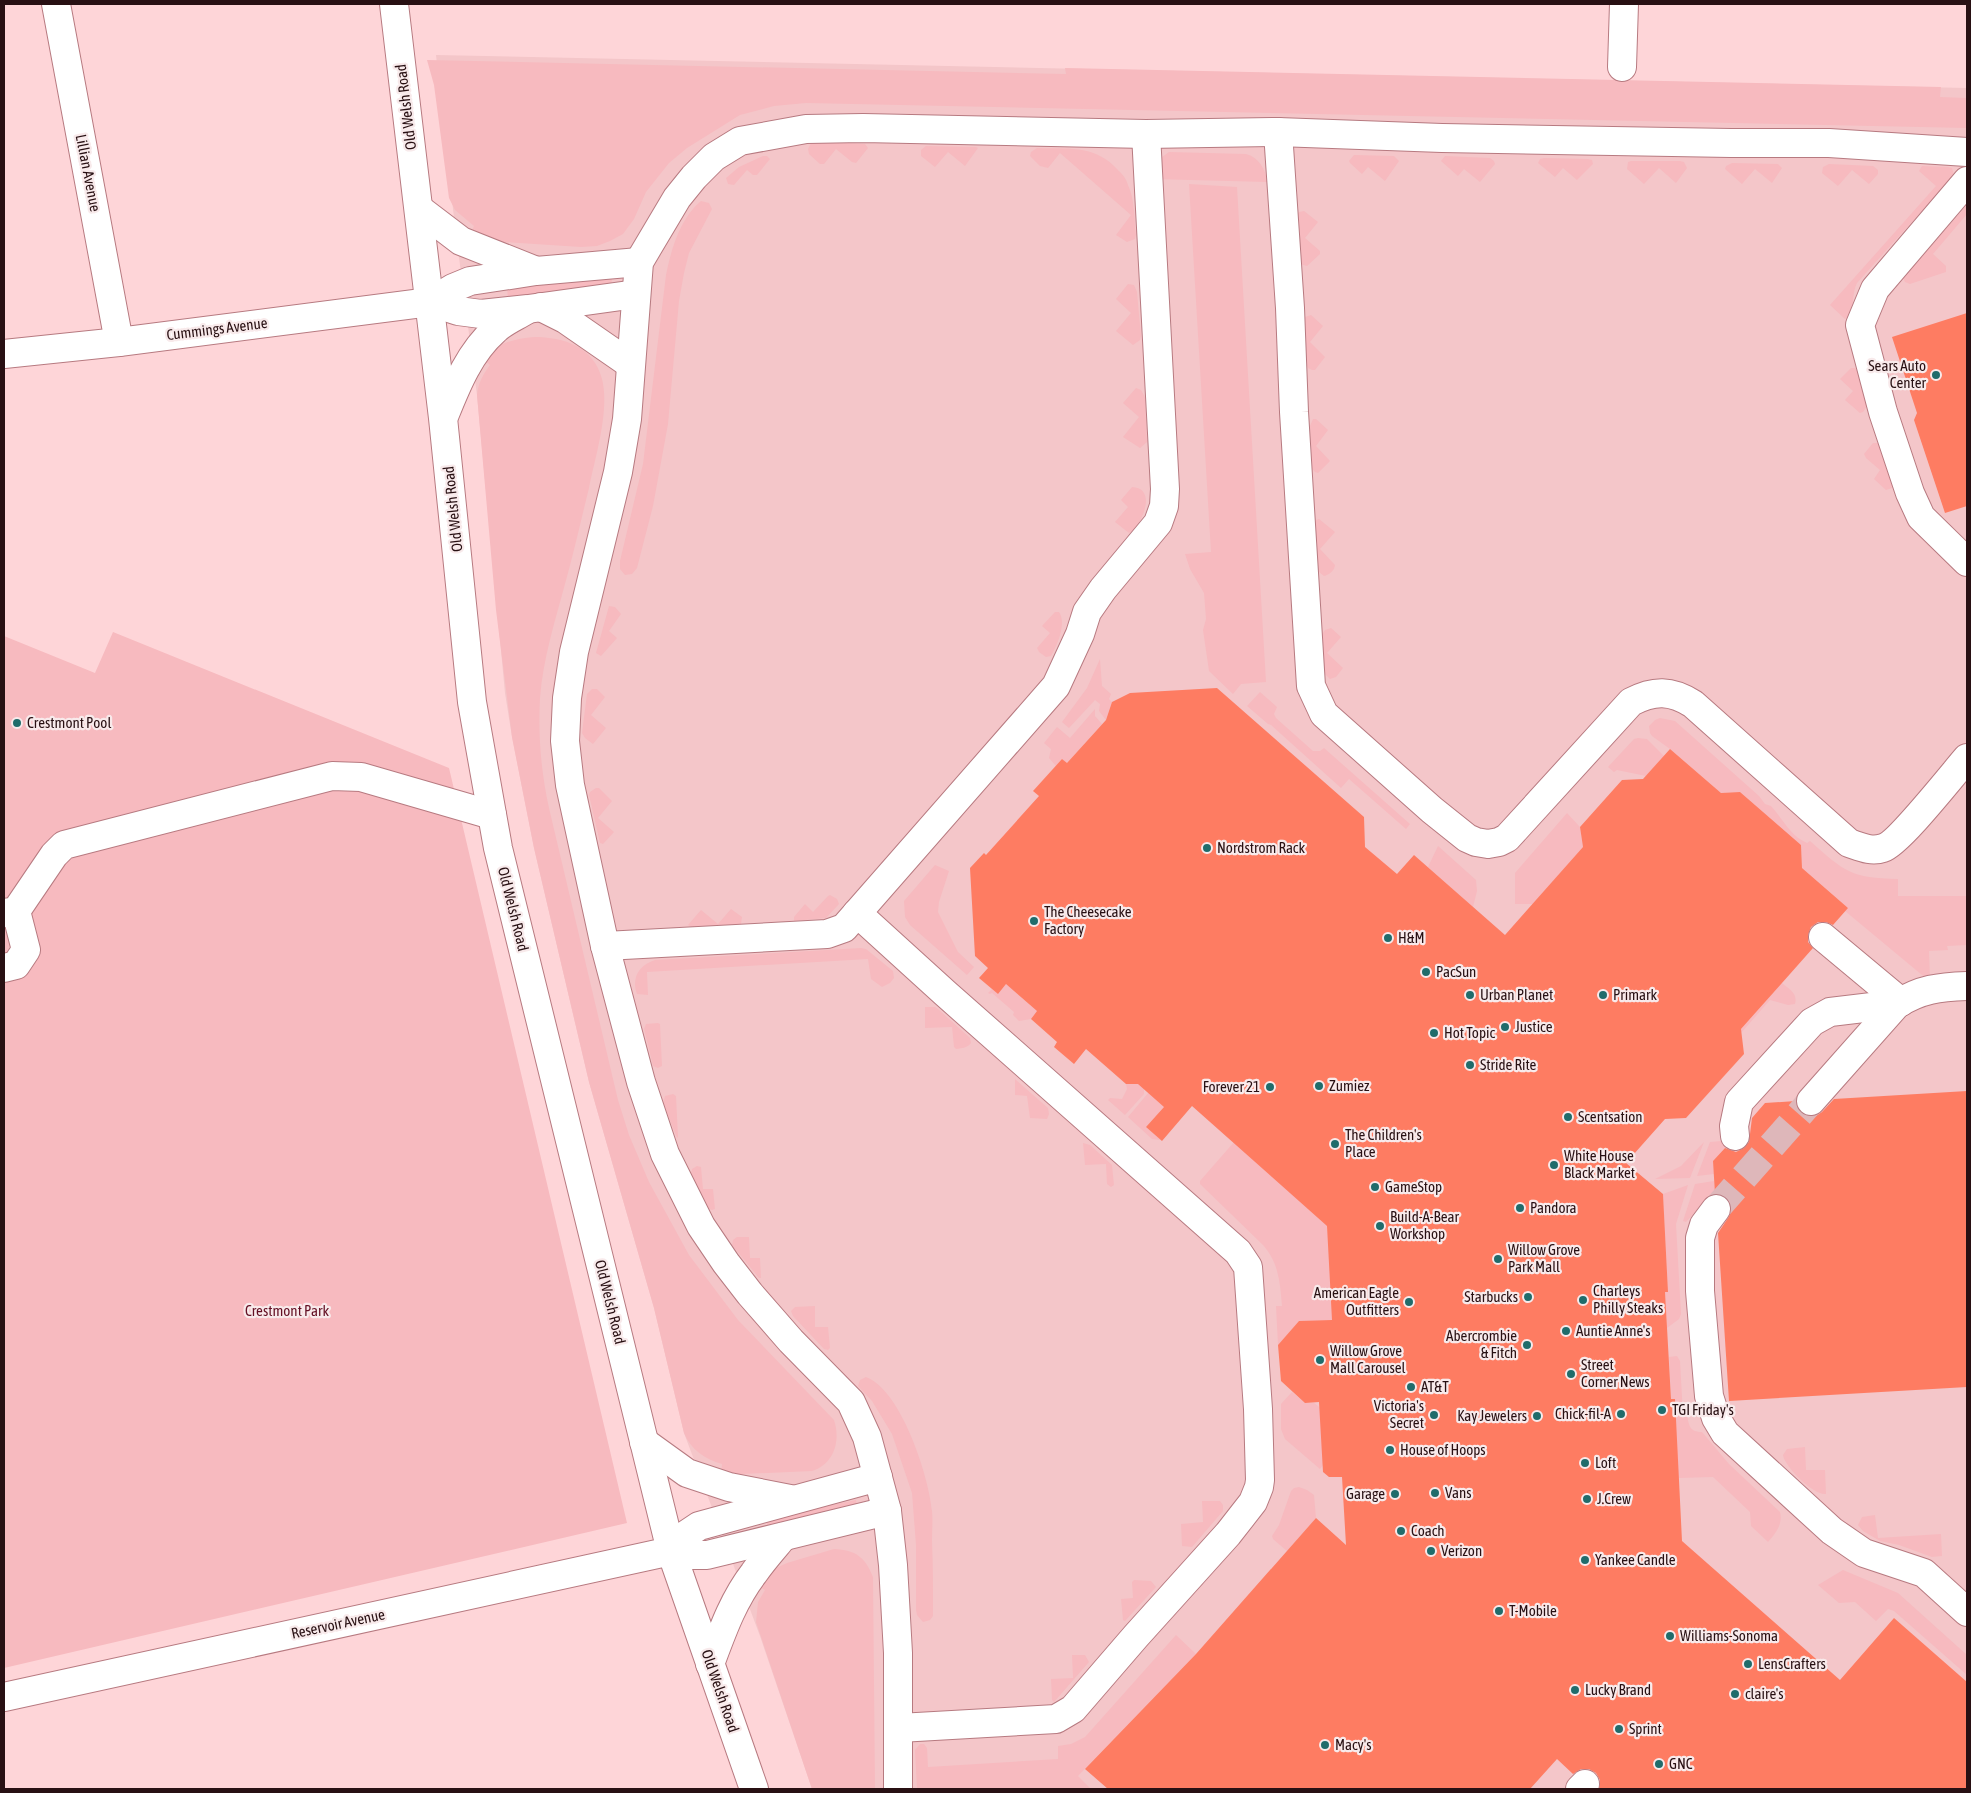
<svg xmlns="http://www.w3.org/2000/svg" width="1971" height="1793" font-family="'Asap Condensed',sans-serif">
  <rect width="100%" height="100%" fill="#fed5d8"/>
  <polygon fill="#f4c6c9" points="436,55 1967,88 1967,1789 812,1789 760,1636 684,1433 654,1308 589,1082 534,848 512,737 505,693 477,395 455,227"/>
  <g fill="#f7babf">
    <polygon points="427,60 1066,74 1065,68 1941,87 1940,97 1967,98 1967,128 806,103 774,106 740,115 687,148 669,163 646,192 634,219 623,234 610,241 597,246 581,247 487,241 470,236 474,226 455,210 449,198 434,85"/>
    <polygon points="822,141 865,144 868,148 856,163 852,162 836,149 824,164 820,164 809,154 808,149 811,143"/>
    <polygon points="926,146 976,147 978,148 965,166 948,152 935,167 921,156 921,150"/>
    <path d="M1037,148c29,1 56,-3 77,18 6,6 12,11 14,19 7,15 6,33 8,50l-1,4 -8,3 -11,-7 15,-20 -71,-62 -12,15 -8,-2 -10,-10 1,-4z"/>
    <path d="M1169,152l77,2c12,3 20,15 21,28l-114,-3 5,-19z"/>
    <polygon points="1354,155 1394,156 1399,161 1385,181 1368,167 1362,174 1350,163 1349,161"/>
    <polygon points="763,156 767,156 770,159 757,175 753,175 747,170 734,185 728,184 726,178 739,167"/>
    <polygon points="1445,156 1490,158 1494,161 1495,164 1480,182 1464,169 1458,176 1441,161"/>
    <polygon points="1544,158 1588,159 1592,160 1593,164 1577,180 1563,168 1555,177 1538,163 1540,159"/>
    <polygon points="1631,161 1680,161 1684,162 1687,168 1676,183 1659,168 1644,184 1627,169 1628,162"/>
    <polygon points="1732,163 1778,164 1782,168 1772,183 1755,169 1742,184 1725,169 1726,166"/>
    <polygon points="1829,164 1873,166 1878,170 1878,174 1869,184 1852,170 1838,186 1822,173 1823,167"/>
    <path d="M1922,166l26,1 4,1 2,7 -97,108c-5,10 -3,22 -7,33l-5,3 -15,-14 106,-119 -17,-15z"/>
    <polygon points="1189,184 1237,187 1266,682 1241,684 1233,694 1209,671 1203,630 1206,619 1204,593 1190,569 1185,554 1211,552"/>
    <path d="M701,201l8,2 3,6 -23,44 -5,20 -5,28 -11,123 -15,82 -16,62 -5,6 -7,1 -5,-6v-8l23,-97 23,-189c5,-25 14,-57 35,-74z"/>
    <polygon points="1967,205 1967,214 1933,254 1946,266 1946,272 1910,284 1905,282 1903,278"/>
    <polygon points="1304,211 1318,222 1305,238 1320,251 1320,254 1307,266 1300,264 1297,214 1299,212"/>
    <polygon points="604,277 612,279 611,286 508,299 507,288"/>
    <polygon points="1128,284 1134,285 1137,292 1141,336 1140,340 1133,345 1116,331 1131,313 1116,299"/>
    <polygon points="1311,315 1323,326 1310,342 1325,357 1315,370 1312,370 1308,368 1306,363 1304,320 1305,317"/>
    <path d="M534,337c30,0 60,10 68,42 8,31 -7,79 -13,109 -8,32 -15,64 -24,96 -10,37 -22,75 -25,114 -2,37 1,74 9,110l69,292 11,35 20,47 40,73 49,65 96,100c7,21 0,44 -22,51l-91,4 1,-11c-17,-5 -31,-14 -38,-31l-30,-125 -65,-226 -55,-234 -22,-111 -16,-127 -19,-215c1,-11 6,-21 13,-30l-8,-7c16,-15 31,-19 52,-21z"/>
    <polygon points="1851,368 1855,368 1857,370 1867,406 1863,412 1860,413 1845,400 1853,391 1840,379"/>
    <polygon points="1136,388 1141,390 1145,397 1147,442 1140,448 1123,437 1139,417 1123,403"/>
    <polygon points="1313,419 1316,419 1328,430 1316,446 1330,461 1318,473 1315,472 1311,467 1310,426"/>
    <polygon points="1873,443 1879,443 1894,484 1892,488 1886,490 1874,479 1880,470 1866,458 1864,454"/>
    <path d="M1132,487c26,1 10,39 -3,46l-14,-11 13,-15 -7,-7z"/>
    <path d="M1319,519l16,13 -15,17 15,16c0,5 -6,10 -11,11l-9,-7 -1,-45 2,-4z"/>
    <polygon points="609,606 615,607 621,614 609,631 617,638 601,656 596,653"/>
    <path d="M1055,612h4c8,11 -2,34 -8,44l-5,1 -7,-5 -2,-4 13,-15 -8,-7z"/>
    <polygon points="1331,628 1341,637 1327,653 1343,668 1336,677 1330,679 1324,673 1321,636 1325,630"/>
    <polygon points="113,632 449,768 627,1523 4,1668 4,636 95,673"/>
    <polygon points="1100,659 1102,686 1111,694 1109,699 1112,702 1106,720 1099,711 1100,704 1095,700 1069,728 1062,722 1087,688"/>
    <polygon points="592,689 597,689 605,697 591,715 606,728 593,744 585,738 582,733 587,694"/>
    <polygon points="1260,692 1277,707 1274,714 1276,718 1313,751 1320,751 1324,748 1410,824 1406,829 1349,779 1341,788 1271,725 1268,724 1247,706"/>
    <polygon points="1095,709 1095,716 1102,724 1067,763 1062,759 1056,766 1049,758 1051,749 1044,743 1057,727 1070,738"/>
    <path d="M1660,718l15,3 84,75 6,8 6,2c12,13 19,30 36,37l3,-2c35,31 41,37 88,38v17h69v49l-20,1 1,4 -19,1 1,28 -8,-4 -77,-64 3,-3 -46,-40 -1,-23 -61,-53 -19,1 -51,-44 -18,-13 -2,-3 -1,-7 6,-6z"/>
    <polygon points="1638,738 1647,739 1664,756 1646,776 1617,770 1614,772 1608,767 1634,739"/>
    <polygon points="596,788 599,788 612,801 598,818 614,832 603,844 600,843 589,795 590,792"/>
    <polygon points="1567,813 1580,827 1583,847 1533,904 1515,904 1515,873"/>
    <polygon points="1438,846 1476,880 1477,891 1473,907 1428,867"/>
    <polygon points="935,865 949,871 939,902 938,912 958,952 974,967 967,975 910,925 905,917 904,901"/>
    <polygon points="830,895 837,899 839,904 826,918 794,921 794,917 805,904 813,912 828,896"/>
    <polygon points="731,909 742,917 741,924 693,928 688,925 701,910 718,924"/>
    <path d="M861,948l5,1 27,22 1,7 -4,5 -8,4 -11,-8 -3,-20 -221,13 1,23 -11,-1c-6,-16 2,-29 18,-34z"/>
    <path d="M1782,983c7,6 16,10 13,21l-7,1 -18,-5 -29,33v-4z"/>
    <polygon points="1006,984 1037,1011 1031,1019 1019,1021 1013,1015 1014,1012 992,993 990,994 988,993 992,989 998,994"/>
    <path d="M925,1007h10l3,2 32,29 1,5c-4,5 -8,5 -15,6l-2,-2 -2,-20 -27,1z"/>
    <polygon points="658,1023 660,1024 662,1066 658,1068 653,1066 644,1029 646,1024"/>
    <polygon points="1015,1079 1048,1108 1049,1114 1047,1119 1030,1118 1027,1096 1015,1095"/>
    <polygon points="1126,1084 1144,1084 1144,1094 1125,1115 1108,1100 1110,1098 1122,1099 1127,1089"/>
    <polygon points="1154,1086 1164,1107 1146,1127 1161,1140 1152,1139 1128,1117"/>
    <polygon points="673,1094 676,1096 678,1137 677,1138 663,1103 665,1096"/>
    <polygon points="1732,1140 1713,1161 1714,1174 1697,1176 1710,1142"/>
    <path d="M1234,1142l93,84 14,94 -42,1 -21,24 -2,-39h6c-2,-23 -3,-43 -19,-61l-63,-61v-3z"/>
    <polygon points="1704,1142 1690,1178 1655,1179 1681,1166"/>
    <polygon points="1083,1143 1090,1145 1112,1165 1114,1185 1111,1187 1107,1184 1106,1164 1085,1165"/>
    <polygon points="697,1166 701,1167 703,1189 713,1189 715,1209 712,1210 709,1209 691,1174 692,1169"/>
    <polygon points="1714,1181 1715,1190 1686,1222 1683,1221 1695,1184"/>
    <polygon points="1688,1185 1676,1224 1681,1314 1679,1319 1667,1328 1665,1292 1668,1291 1663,1194"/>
    <polygon points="737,1237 749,1237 750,1258 760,1258 761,1278 759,1278 732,1245 733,1240"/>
    <polygon points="815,1306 815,1327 828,1327 830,1348 828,1350 824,1349 793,1316 791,1311 795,1307"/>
    <path d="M1677,1356l3,5 3,54h4c2,11 3,17 15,17l27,32 51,48c3,12 -4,21 -12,30l-17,-16 -1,-14 -37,-35 -35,1 -3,-79h-4l-2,-42z"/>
    <path d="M866,1377c35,13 63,99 66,134 1,10 0,20 0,30 1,23 1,46 1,69v6l-3,4 -7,2 -6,-7 -1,-5v-65l-4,-52 -20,-59 -20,-33 -14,-15 2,-6z"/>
    <polygon points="1292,1392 1305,1403 1314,1403 1322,1409 1323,1465 1320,1469 1285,1439 1281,1429 1281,1404"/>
    <path d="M1805,1447l1,23h19l1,24c-12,2 -42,-28 -43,-39l4,-6z"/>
    <polygon points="1299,1487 1307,1490 1314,1495 1316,1518 1287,1551 1273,1539 1272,1536 1279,1525 1291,1491 1294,1488"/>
    <polygon points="856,1500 858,1510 768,1530 766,1519"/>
    <polygon points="1202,1501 1220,1501 1223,1505 1223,1511 1192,1547 1182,1546 1181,1524 1203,1522"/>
    <polygon points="1875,1515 1878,1538 1941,1534 1942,1556 1932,1557 1899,1545 1880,1541 1863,1531 1858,1525 1862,1517"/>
    <path d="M834,1549c22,1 31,8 39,28l2,212h-63l-56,-167 2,-20 7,-12 -8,-5 15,-15 15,-7z"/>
    <polygon points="1843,1570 1898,1593 1967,1655 1967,1675 1894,1611 1888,1609 1876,1621 1855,1602 1839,1603 1818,1585"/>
    <polygon points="1134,1580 1151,1581 1156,1587 1125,1621 1123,1620 1121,1599 1133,1598 1132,1582"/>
    <polygon points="1176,1635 1196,1654 1078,1776 1091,1789 917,1789 915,1750 920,1744 924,1744 927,1748 928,1767 1058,1759 1058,1746 1071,1744 1085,1737"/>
    <polygon points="1072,1655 1085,1655 1089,1662 1054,1702 1052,1700 1051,1679 1073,1678"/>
  </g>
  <g fill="#fe7c62">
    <polygon points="1967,313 1967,506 1945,513 1914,420 1917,413 1892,337"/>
    <polygon points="1217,688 1364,817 1365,847 1397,874 1414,855 1505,935 1583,847 1580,827 1622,780 1643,779 1670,749 1721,793 1740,792 1801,845 1802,868 1848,908 1833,925 1826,922 1818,922 1811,927 1808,935 1808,942 1813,948 1741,1029 1744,1054 1686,1118 1665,1119 1626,1163 1663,1194 1668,1292 1665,1292 1671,1399 1675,1399 1682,1541 1840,1680 1894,1618 1967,1682 1967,1789 1599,1789 1600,1780 1596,1773 1589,1769 1581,1769 1573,1774 1557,1759 1530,1789 1108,1789 1085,1769 1196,1654 1316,1518 1346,1545 1342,1477 1329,1477 1323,1472 1319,1402 1305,1403 1281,1381 1278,1345 1299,1321 1332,1320 1327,1226 1192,1106 1162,1141 1146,1127 1164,1107 1138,1084 1126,1084 1086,1049 1074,1064 1054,1047 1057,1042 1031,1019 1037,1011 1006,984 998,994 979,978 988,968 975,956 970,868 984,853 986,855 1039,796 1033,791 1062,759 1067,763 1106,720 1112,702 1130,693"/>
    <polygon points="1967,1091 1967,1387 1729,1401 1718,1233 1728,1218 1732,1210 1730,1202 1726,1197 1715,1194 1713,1161 1725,1148 1736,1152 1744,1148 1749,1142 1752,1118 1765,1103 1796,1101 1796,1106 1800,1112 1808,1116 1816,1116 1822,1112 1834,1099"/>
  </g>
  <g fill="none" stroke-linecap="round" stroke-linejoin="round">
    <polyline stroke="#deb7ba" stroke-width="28" stroke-dasharray="28 14" stroke-linecap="butt" points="1716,1209 1811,1101"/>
    <defs>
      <g id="minor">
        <polyline points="56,4 119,342"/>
        <polyline points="394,4 443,418 472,702 498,848 671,1551 754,1789"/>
        <polyline points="1622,67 1624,4"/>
        <path d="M1278,132l12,176 4,104 17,274 13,28 108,96 35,28 9,4 12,2 11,-2 8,-4 124,-136c23,-12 40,-12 62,2l156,139c12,4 22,9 34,5 15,-4 70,-74 84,-90"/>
        <polyline points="1967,181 1875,289 1860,325 1883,412 1910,493 1921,517 1967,562"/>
        <polyline points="419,209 461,241 534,270"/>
        <polyline points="430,302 453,288 470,281 536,271 639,262"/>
        <polyline points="541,307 565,319 630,364"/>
        <polyline points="4,354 119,342 430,302 458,311 481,314 528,309 636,294"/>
        <path d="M445,414c12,-30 25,-62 50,-84 8,-8 20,-13 30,-19"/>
        <polyline points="4,913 16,911 54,855 64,845 332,776 361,777 492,815"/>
        <polyline points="857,913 945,993 1238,1252 1248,1267 1258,1409 1260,1480 1259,1487 1253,1502 1228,1534 1136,1636 1073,1709 1056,1719 899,1728"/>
        <polyline points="1823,937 1901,1002"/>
        <polyline points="605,946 827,934 844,928 1056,686 1080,634 1087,612 1103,589 1158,523 1164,506 1165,489 1146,134"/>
        <polyline points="4,968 16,965 26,950 16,911"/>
        <path d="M1811,1101l86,-97c24,-15 42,-17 70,-18"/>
        <polyline points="1735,1136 1734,1126 1739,1102 1812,1022 1830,1012 1897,1004"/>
        <polyline points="1716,1209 1704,1225 1700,1238 1700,1291 1709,1396 1716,1418 1725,1433 1832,1531 1864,1553 1924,1573 1967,1612"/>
        <polyline points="644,1442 687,1473 729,1487 790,1499"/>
        <polyline points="671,1551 684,1536 699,1526 878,1477"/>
        <path d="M710,1664c12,-32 23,-64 44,-91 9,-13 19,-24 29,-36"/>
        <polyline points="4,1697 671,1551 693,1555 707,1555 887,1511"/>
        <polyline points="898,1789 898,1653 893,1565 887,1511 867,1437 851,1402 791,1341 750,1294 726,1263 701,1226 665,1154 641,1082 605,946 570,785 565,741 567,698 574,652 618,472 627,419 639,262 677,198 694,177 714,157 740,141 806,129 863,128 1146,134 1278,132 1442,138 1731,143 1829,143 1967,152"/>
        <polyline points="1580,1789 1585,1784"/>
      </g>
    </defs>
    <use href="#minor" stroke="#b77a80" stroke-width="30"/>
    <use href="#minor" stroke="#fff" stroke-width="28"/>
  </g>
  <g fill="#206c6b" stroke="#f8eaeb" stroke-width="2">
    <circle cx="1936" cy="375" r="5"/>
    <circle cx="17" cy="723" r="5"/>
    <circle cx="1207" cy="848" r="5"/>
    <circle cx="1034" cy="921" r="5"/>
    <circle cx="1388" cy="938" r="5"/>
    <circle cx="1426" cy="972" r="5"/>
    <circle cx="1470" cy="995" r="5"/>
    <circle cx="1603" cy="995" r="5"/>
    <circle cx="1505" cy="1027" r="5"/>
    <circle cx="1434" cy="1033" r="5"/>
    <circle cx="1470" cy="1065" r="5"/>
    <circle cx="1319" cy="1086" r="5"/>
    <circle cx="1270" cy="1087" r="5"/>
    <circle cx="1568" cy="1117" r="5"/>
    <circle cx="1335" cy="1144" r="5"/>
    <circle cx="1554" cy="1165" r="5"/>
    <circle cx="1375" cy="1187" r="5"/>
    <circle cx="1520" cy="1208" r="5"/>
    <circle cx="1380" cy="1226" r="5"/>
    <circle cx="1498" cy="1259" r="5"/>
    <circle cx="1528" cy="1297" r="5"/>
    <circle cx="1583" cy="1300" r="5"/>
    <circle cx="1409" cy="1302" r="5"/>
    <circle cx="1566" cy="1331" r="5"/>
    <circle cx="1527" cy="1345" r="5"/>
    <circle cx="1320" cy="1360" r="5"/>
    <circle cx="1571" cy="1374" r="5"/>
    <circle cx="1411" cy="1387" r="5"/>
    <circle cx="1662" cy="1410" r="5"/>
    <circle cx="1621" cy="1414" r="5"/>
    <circle cx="1434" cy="1415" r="5"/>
    <circle cx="1537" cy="1416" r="5"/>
    <circle cx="1390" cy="1450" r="5"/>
    <circle cx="1585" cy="1463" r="5"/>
    <circle cx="1435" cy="1493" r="5"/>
    <circle cx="1395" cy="1494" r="5"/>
    <circle cx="1587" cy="1499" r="5"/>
    <circle cx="1401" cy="1531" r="5"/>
    <circle cx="1431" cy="1551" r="5"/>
    <circle cx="1585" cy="1560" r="5"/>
    <circle cx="1499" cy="1611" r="5"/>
    <circle cx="1670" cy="1636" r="5"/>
    <circle cx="1748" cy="1664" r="5"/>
    <circle cx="1575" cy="1690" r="5"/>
    <circle cx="1735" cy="1694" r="5"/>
    <circle cx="1619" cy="1729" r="5"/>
    <circle cx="1325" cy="1745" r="5"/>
    <circle cx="1659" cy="1764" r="5"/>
  </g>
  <g text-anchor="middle" stroke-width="4.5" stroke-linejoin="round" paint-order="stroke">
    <g font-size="15" fill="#281013" stroke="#f8eaeb">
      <text transform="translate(406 107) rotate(-97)" y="5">Old Welsh Road</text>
      <text transform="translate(88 173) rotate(79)" y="5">Lillian Avenue</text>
      <text transform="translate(217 329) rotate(-7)" y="5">Cummings Avenue</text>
      <text transform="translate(453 509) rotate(-96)" y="5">Old Welsh Road</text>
      <text transform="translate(513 909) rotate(76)" y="5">Old Welsh Road</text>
      <text transform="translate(610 1302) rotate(76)" y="5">Old Welsh Road</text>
      <text transform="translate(338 1624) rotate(-12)" y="5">Reservoir Avenue</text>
      <text transform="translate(720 1691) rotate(71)" y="5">Old Welsh Road</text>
    </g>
    <g font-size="15" fill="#281013" stroke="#f8eaeb" text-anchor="start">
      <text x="1926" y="371" text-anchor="end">Sears Auto<tspan x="1926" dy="17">Center</tspan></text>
      <text x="27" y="728">Crestmont Pool</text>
      <text x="1217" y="853">Nordstrom Rack</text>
      <text x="1044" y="917">The Cheesecake<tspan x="1044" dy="17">Factory</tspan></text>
      <text x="1398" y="943">H&amp;M</text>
      <text x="1436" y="977">PacSun</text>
      <text x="1480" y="1000">Urban Planet</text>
      <text x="1613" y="1000">Primark</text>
      <text x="1515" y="1032">Justice</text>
      <text x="1444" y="1038">Hot Topic</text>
      <text x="1480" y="1070">Stride Rite</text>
      <text x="1329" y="1091">Zumiez</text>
      <text x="1260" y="1092" text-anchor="end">Forever 21</text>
      <text x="1578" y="1122">Scentsation</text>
      <text x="1345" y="1140">The Children's<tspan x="1345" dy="17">Place</tspan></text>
      <text x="1564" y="1161">White House<tspan x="1564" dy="17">Black Market</tspan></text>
      <text x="1385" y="1192">GameStop</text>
      <text x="1530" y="1213">Pandora</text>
      <text x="1390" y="1222">Build-A-Bear<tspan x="1390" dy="17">Workshop</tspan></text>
      <text x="1508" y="1255">Willow Grove<tspan x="1508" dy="17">Park Mall</tspan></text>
      <text x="1593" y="1296">Charleys<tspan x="1593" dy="17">Philly Steaks</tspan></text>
      <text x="1399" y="1298" text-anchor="end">American Eagle<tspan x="1399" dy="17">Outfitters</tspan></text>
      <text x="1518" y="1302" text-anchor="end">Starbucks</text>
      <text x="1576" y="1336">Auntie Anne's</text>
      <text x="1517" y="1341" text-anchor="end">Abercrombie<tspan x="1517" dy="17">&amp; Fitch</tspan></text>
      <text x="1330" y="1356">Willow Grove<tspan x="1330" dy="17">Mall Carousel</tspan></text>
      <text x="1581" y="1370">Street<tspan x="1581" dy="17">Corner News</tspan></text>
      <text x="1421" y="1392">AT&amp;T</text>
      <text x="1424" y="1411" text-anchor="end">Victoria's<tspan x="1424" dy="17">Secret</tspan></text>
      <text x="1672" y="1415">TGI Friday's</text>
      <text x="1611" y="1419" text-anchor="end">Chick-fil-A</text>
      <text x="1527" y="1421" text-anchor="end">Kay Jewelers</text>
      <text x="1400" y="1455">House of Hoops</text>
      <text x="1595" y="1468">Loft</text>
      <text x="1445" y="1498">Vans</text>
      <text x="1385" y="1499" text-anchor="end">Garage</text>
      <text x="1597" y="1504">J.Crew</text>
      <text x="1411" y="1536">Coach</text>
      <text x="1441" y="1556">Verizon</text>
      <text x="1595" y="1565">Yankee Candle</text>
      <text x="1509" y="1616">T-Mobile</text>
      <text x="1680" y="1641">Williams-Sonoma</text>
      <text x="1758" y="1669">LensCrafters</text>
      <text x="1585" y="1695">Lucky Brand</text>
      <text x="1745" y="1699">claire's</text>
      <text x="1629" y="1734">Sprint</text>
      <text x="1335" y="1750">Macy's</text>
      <text x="1669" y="1769">GNC</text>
    </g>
    <g font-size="15" fill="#641024" stroke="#f8eaeb">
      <text x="287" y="1316">Crestmont Park</text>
    </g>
  </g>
  <rect width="1971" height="1793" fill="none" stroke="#281013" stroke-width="10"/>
</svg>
